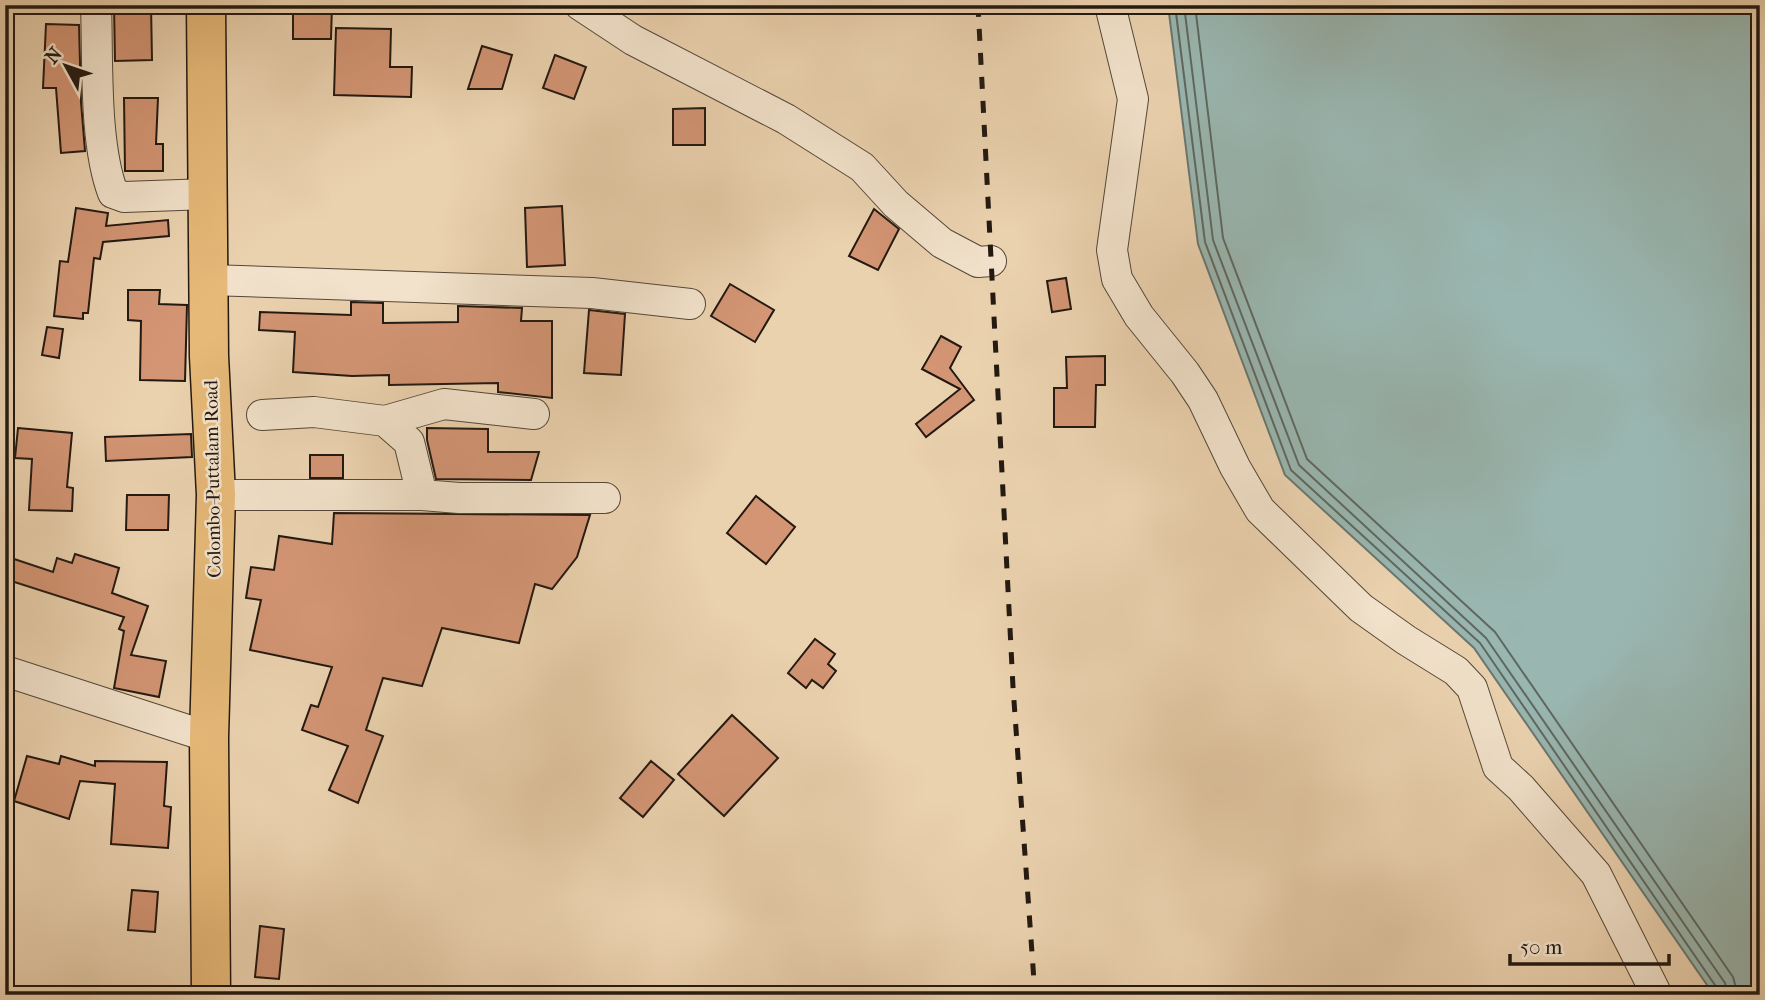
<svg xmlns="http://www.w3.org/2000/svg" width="1765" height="1000" font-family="'IM FELL French Canon',serif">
  <rect width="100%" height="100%" fill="#ebd2af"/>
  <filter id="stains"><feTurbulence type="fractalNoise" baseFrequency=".00286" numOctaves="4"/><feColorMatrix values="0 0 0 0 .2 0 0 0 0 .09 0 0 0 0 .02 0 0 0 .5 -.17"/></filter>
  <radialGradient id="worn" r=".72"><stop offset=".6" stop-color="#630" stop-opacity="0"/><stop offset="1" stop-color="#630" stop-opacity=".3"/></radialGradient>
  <polygon fill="#99b6b0" stroke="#6a7770" stroke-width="2" points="1168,5 1760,5 1760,995 1714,995 1474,648 1285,475 1198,244"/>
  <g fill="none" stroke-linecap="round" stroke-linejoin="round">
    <g stroke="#5e6860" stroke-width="2">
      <polyline points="1175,5 1205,242 1291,470 1480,643 1717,988 1719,995"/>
      <polyline points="1184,5 1213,240 1299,465 1486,638 1725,983 1728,995"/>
      <polyline points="1195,5 1223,238 1307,459 1495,632 1733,977 1738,995"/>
    </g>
  </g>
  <g fill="#d39574" stroke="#231911" stroke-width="2">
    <polygon points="114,5 151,5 152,60 115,61"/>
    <polygon points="293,5 332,5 331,39 293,39"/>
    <polygon points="46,24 79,25 81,102 85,151 61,153 56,88 43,88"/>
    <polygon points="336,28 391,29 390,67 412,67 411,97 334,95"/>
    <polygon points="482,46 512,55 502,89 468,89"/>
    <polygon points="555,55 586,67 574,99 543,88"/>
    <polygon points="124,98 158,98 156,144 163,144 163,171 125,171"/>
    <polygon points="705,108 705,145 673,145 673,109"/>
    <polygon points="562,206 565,265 527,267 525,208"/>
    <polygon points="76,208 108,213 106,226 168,220 169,236 103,242 100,259 94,258 88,313 83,313 83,319 54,316 60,261 68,262"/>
    <polygon points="874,209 899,229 878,270 849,256"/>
    <polygon points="1066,278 1071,309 1052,312 1047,281"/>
    <polygon points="730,284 774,310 755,342 711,316"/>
    <polygon points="128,290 160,290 159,304 187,305 185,381 140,380 141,321 128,320"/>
    <polygon points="351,302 383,303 383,323 458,322 458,306 522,308 521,321 552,321 552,398 498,392 498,383 389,385 389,375 352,376 293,372 295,332 259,330 260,312 351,315"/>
    <polygon points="589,310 625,314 621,375 584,373"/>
    <polygon points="47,327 63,329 59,358 42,355"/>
    <polygon points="941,336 961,347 950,368 974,400 926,437 916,424 960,389 922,369"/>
    <polygon points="1105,356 1105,385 1096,385 1095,427 1054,427 1054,388 1067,388 1066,357"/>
    <polygon points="18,428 72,433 67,487 73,488 72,511 29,510 32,459 15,458"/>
    <polygon points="427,428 488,429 488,452 539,452 531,480 436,479 427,440"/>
    <polygon points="191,434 192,457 106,461 105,437"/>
    <rect x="310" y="455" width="33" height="23"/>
    <polygon points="127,495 169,495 168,530 126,530"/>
    <polygon points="756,496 795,527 766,564 727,533"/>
    <polygon points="334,513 590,515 577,557 552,589 535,584 519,643 442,628 422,686 383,678 366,730 383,736 358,803 329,790 348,746 302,730 311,705 318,707 332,667 250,650 261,600 246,598 251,567 274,570 279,536 332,544"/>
    <polygon points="75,554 119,568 112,593 148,606 131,655 166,661 159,697 114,688 124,631 119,629 124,617 5,579 5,556 53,572 57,558 72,563"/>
    <polygon points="815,639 835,654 828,664 836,671 823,688 812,680 806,688 788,673"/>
    <polygon points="732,715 778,758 724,816 678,774"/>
    <polygon points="27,756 59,764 61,756 95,766 95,761 167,762 164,806 171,807 168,848 111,844 115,784 80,781 69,819 14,801"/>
    <polygon points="651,761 674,780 643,817 620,798"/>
    <polygon points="132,890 158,892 155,932 128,930"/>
    <polygon points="260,926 284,929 279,979 255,977"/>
  </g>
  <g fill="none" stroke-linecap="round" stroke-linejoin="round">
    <defs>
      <g id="minor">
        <path d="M96,5c2,55 -2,138 17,188l11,4 84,-3"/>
        <polyline points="580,5 633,40 786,119 862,167 896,204 942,243 978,262 991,261"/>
        <polyline points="1110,5 1133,99 1112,250 1117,279 1139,316 1185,373 1203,400 1235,467 1260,510 1361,608 1406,640 1456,671 1472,688 1498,767 1521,788 1596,874 1657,995"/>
        <polyline points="209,280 592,293 690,304"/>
        <polyline points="262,415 314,412 385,421 409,442 422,495 459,498 605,498"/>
        <polyline points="385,421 444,404 534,414"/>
        <polyline points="216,495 422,495"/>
        <polyline points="5,671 209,737"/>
      </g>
      <polyline id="highway" points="206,5 209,356 216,495 209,737 211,995"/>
    </defs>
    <use href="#minor" stroke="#554738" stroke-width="32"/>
    <use href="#highway" stroke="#231911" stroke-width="41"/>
    <use href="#minor" stroke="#f2e2cb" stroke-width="30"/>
    <use href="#highway" stroke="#e6b978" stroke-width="38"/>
    <polyline stroke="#231911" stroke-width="5" stroke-dasharray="12 12" stroke-linecap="butt" points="978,5 1013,687 1035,995"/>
  </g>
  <g text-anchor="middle" stroke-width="5" stroke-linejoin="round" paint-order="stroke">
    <g font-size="19" fill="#231911" stroke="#f2e2cb">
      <text transform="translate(212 479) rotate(-91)" y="7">Colombo-Puttalam Road</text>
    </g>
  </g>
  <rect width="1765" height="1000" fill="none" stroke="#ebd2af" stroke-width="28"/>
  <rect x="7" y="7" width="1751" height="986" fill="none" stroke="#231911" stroke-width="3.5"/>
  <rect x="14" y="14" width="1737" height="972" fill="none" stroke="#231911" stroke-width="2"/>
  <g transform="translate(66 66) rotate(310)" stroke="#f2e2cb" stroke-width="5" paint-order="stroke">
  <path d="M0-5L12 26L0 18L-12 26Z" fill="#231911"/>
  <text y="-10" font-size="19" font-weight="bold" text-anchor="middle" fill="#231911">N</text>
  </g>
  <path d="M1510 954v10h159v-10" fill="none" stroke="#231911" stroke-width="3.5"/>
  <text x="1520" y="954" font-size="21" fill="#231911" stroke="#f2e2cb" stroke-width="5" paint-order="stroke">50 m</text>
  <rect width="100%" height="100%" filter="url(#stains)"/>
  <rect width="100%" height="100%" fill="url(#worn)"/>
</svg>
